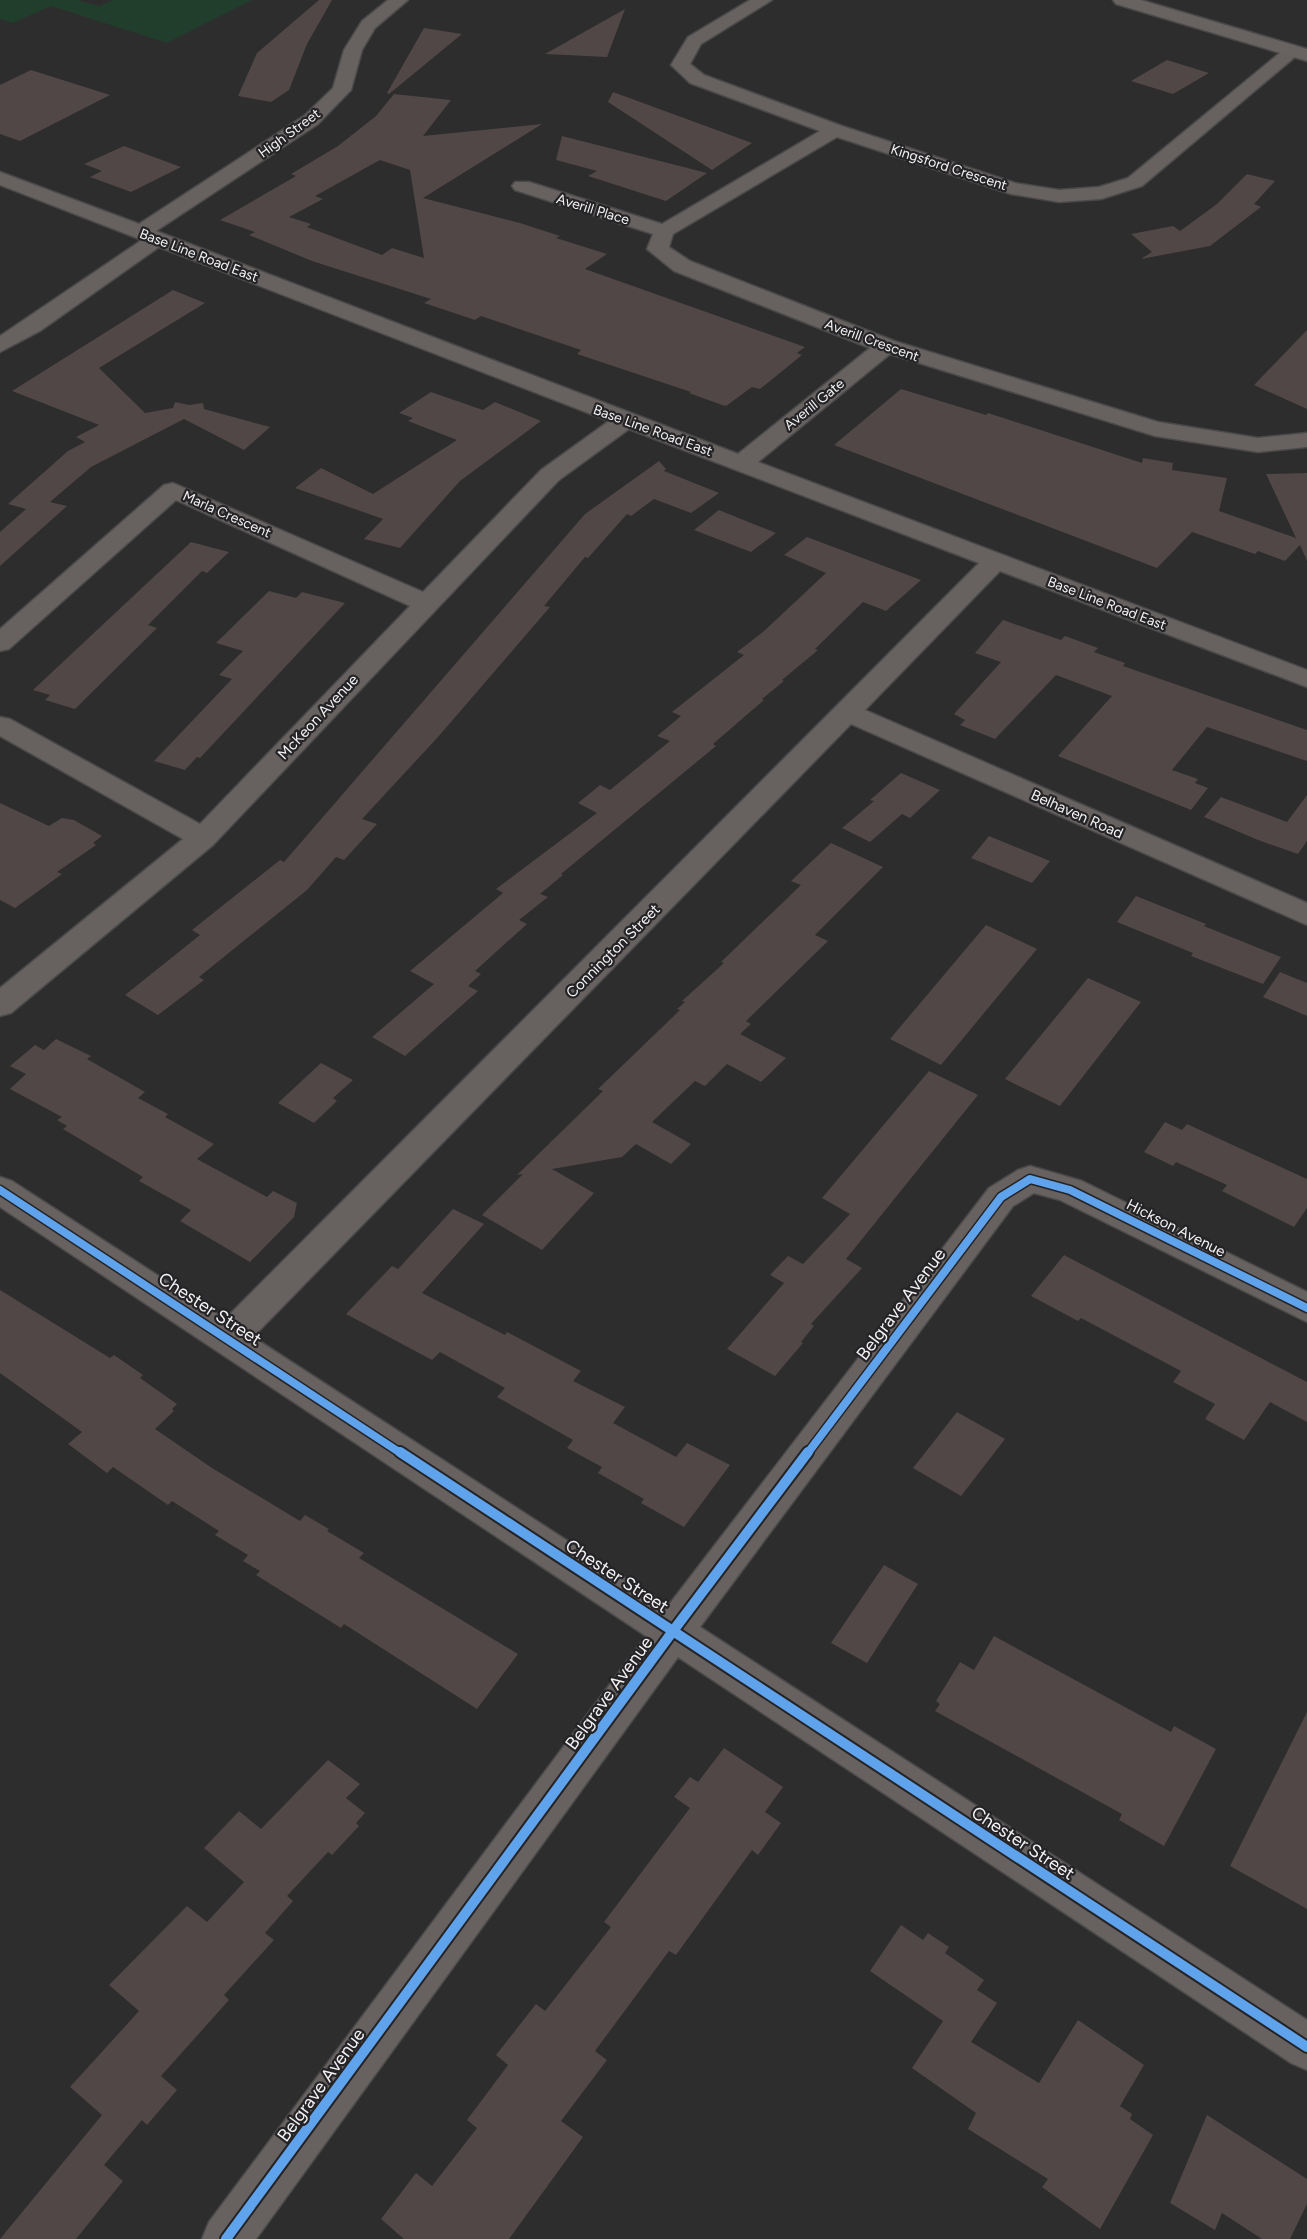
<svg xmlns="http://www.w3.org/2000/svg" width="1307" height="2239" font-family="Figtree,sans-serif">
  <rect width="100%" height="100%" fill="#2d2d2d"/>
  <polygon fill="#213e2c" points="0,0 77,0 99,6 113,0 252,0 167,43 51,6 13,23 0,19"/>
  <g fill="#504746" fill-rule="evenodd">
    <polygon points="319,0 332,0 307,44 289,90 271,102 238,96 257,53"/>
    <polygon points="625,9 607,57 545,54"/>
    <polygon points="424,28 462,34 389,94 387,93"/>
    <polygon points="1167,60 1209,73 1173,94 1131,81"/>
    <polygon points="31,70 110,95 20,141 0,134 0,85"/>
    <polygon points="613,92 714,129 752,143 712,170 608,102"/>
    <path d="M394,94l57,6 -28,36 119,-12 -119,74 97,25 40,13 -4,2 51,16 -22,15 220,78 -8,6 5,2 -42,34 -8,-2 -26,19 -4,-1 -33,-12 2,-1 -114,-38 4,-4 -100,-34 -6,4 -51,-17 7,-4 -119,-38 -63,-26 6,-3 -35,-12 76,-44 -5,-2 47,-28 38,-30zM380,160l30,10 14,88 -32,-10 -10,7 -75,-28 4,-3 -22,-7 34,-18 -8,-3z"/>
    <polygon points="562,136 707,173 666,201 588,176 597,171 556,160"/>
    <polygon points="124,146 181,167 131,192 90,177 102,171 84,164"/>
    <polygon points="1247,174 1275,181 1254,204 1261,207 1210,246 1141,259 1152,252 1131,234 1173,226 1180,231 1217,204"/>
    <polygon points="173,290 205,303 99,368 145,413 173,408 175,402 189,405 203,403 204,409 270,427 244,450 184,419 91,467 50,502 67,506 0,566 0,532 26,509 8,504 68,451 85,442 76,437 99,425 12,391"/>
    <polygon points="1307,330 1307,409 1254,385"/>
    <polygon points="901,389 986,415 988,413 1142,463 1143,458 1173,463 1172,470 1227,478 1219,511 1296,538 1266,474 1307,473 1307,561 1300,545 1285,561 1258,551 1255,554 1192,532 1157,568 834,445"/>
    <polygon points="431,392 483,410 495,402 541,421 460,481 400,548 364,539 383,519 295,488 321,468 373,494 457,440 408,421 413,418 399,413"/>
    <polygon points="659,461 666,469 664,471 719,493 691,513 654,499 631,516 627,514 588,558 585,557 544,606 550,607 438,737 362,819 377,824 344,860 336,857 307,890 199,977 204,980 158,1015 125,995 200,935 192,930 280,860 284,862 585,514"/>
    <polygon points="719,510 776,533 751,552 694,530"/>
    <polygon points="807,537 921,580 886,611 863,602 815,649 818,650 782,680 784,681 762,699 764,700 713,744 716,746 561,874 563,875 540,894 548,897 519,920 527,924 475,971 481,974 468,986 478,991 405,1056 372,1037 434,984 410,971 503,893 496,889 597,813 578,803 600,785 610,790 670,741 657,736 681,716 672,712 744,655 737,652 763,632 826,573 784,555"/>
    <polygon points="191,542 229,552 207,573 202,571 148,625 157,628 75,709 45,700 50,695 33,690"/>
    <polygon points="269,591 296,598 302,592 345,603 200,758 197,757 185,770 154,761 232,679 219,675 243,651 216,643"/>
    <polygon points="1003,620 1061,640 1065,636 1098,648 1094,652 1125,663 1123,666 1307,730 1307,761 1207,727 1172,770 1198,779 1195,783 1208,788 1191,810 1058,756 1112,696 1056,675 995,739 960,725 965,720 954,714 1001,662 975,653"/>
    <polygon points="901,773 940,790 910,818 902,814 870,842 842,828 874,801 870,800"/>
    <polygon points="1307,795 1307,841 1298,854 1258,840 1204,817 1221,797 1287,822"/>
    <polygon points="0,803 49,826 62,818 74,820 102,836 93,843 96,845 57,872 62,874 15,908 0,900"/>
    <polygon points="989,836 1050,861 1032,883 971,858"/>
    <polygon points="831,843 883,867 815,935 828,941 746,1021 751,1024 740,1034 786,1058 761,1082 727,1064 705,1086 695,1081 652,1122 691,1144 671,1164 636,1144 622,1157 552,1169 594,1193 542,1250 482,1215 523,1174 517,1175 603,1091 598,1089 680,1010 677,1009 685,1002 682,1001 724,963 721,962 801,885 791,881"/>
    <polygon points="1136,896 1206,924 1204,926 1281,957 1263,984 1191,956 1193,953 1117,922"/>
    <polygon points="986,925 1037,949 941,1065 890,1039"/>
    <polygon points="1280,972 1307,983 1307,1016 1263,997"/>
    <polygon points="1088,978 1141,1002 1060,1106 1005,1079"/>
    <polygon points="56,1039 91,1056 87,1059 145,1092 138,1098 168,1114 165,1117 214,1144 197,1159 267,1197 273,1191 297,1203 294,1217 250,1262 180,1221 191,1210 139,1181 143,1177 63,1129 67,1126 57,1120 62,1117 10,1089 26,1074 10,1066 35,1045 44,1050"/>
    <polygon points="321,1063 353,1080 333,1098 337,1101 314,1123 278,1103"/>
    <polygon points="929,1071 978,1095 846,1259 862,1268 811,1324 814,1326 801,1342 803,1343 775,1376 727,1349 784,1283 770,1275 788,1256 803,1264 850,1214 822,1198"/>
    <polygon points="1165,1122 1182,1130 1187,1124 1307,1179 1307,1208 1294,1227 1222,1191 1227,1185 1176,1162 1173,1166 1144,1152"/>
    <polygon points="453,1209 484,1224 422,1293 505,1335 507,1332 581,1371 573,1381 625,1407 613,1423 676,1457 687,1443 730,1465 684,1527 641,1503 644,1499 598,1473 602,1467 567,1448 573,1440 497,1397 505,1388 440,1352 432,1360 346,1314 392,1266 398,1269"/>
    <polygon points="1064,1255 1307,1382 1307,1422 1270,1402 1244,1440 1205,1419 1215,1404 1173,1382 1181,1371 1081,1318 1078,1321 1031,1296"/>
    <polygon points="0,1290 110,1358 114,1355 143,1375 140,1378 177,1404 172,1409 174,1411 155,1429 212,1468 300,1521 305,1515 329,1529 327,1531 364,1553 359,1558 518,1654 477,1709 344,1624 341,1628 256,1575 260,1571 243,1561 248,1555 215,1535 219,1531 172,1501 168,1505 113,1467 107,1473 68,1444 82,1432 0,1373"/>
    <polygon points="957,1412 1005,1439 961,1496 913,1468"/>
    <polygon points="884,1565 918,1584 867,1663 831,1643"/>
    <polygon points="994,1636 1171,1732 1174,1726 1216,1749 1164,1846 1119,1820 1122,1814 935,1711 940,1704 936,1701 960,1662 974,1670"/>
    <polygon points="1307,1712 1307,1909 1230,1866"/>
    <polygon points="724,1748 783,1787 765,1812 781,1823 758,1855 752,1850 676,1955 669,1951 595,2051 607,2060 561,2121 583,2137 509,2239 404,2239 381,2219 416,2173 432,2186 477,2128 467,2120 508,2065 496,2055 536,2004 545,2011 611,1927 604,1922 690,1808 674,1797 690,1777 698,1782"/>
    <polygon points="328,1760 360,1784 346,1798 365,1813 356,1823 359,1826 332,1855 328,1852 287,1896 293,1901 265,1933 274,1940 224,1995 229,2000 161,2076 177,2090 147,2125 142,2120 104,2165 123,2181 76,2239 0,2239 102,2115 70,2087 139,2011 109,1985 187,1906 207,1922 244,1882 204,1848 239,1811 261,1829"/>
    <polygon points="901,1925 923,1940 928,1933 949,1947 945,1953 984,1980 977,1990 997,2003 971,2042 1039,2083 1078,2020 1144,2065 1120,2106 1132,2114 1130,2119 1153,2135 1100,2229 1042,2187 1048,2179 968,2129 976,2113 912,2068 943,2021 870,1971"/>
    <polygon points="1207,2115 1307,2179 1307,2204 1290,2239 1262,2239 1222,2213 1215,2230 1170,2203"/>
  </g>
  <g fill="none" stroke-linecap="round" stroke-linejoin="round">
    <defs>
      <polygon id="minor" points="388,0 408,0 375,28 362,50 351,90 318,124 156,231 738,454 870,348 674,271 647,249 653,234 515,190 512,186 515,182 529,182 662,224 820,131 690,83 671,65 688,37 750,0 772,0 701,44 690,64 704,75 842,126 1015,183 1059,190 1099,187 1128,178 1287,47 1293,46 1302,51 1142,186 1101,199 1059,202 1011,194 837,137 673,234 669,247 690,261 894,341 1158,422 1258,438 1307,433 1307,447 1258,452 1155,436 890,354 758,462 1307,670 1307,687 1000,571 865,710 1307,903 1307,925 851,724 253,1337 668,1606 989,1188 1018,1170 1030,1166 1082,1181 1307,1292 1307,1322 1060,1200 1034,1193 1013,1206 700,1627 1307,2020 1307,2070 1291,2063 678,1657 256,2239 202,2239 209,2222 646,1636 0,1207 0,1177 12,1181 225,1319 979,563 629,429 559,480 213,845 11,1013 0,1016 0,988 183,839 0,736 0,717 10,719 200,824 410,606 176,500 9,649 0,651 0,629 164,485 173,483 423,592 541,470 609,421 159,247 40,331 0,352 0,336 142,240 0,185 0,172 139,224 304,116 333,88 344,50 362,21"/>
      <polygon id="major" points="1113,0 1141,0 1307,49 1307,61 1116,4"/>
    </defs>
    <use href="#minor" stroke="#494949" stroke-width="3"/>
    <use href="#major" stroke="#494949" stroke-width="3"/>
    <use href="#minor" fill="#676160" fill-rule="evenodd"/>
    <use href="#major" fill="#686261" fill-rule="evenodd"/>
    <defs>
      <g id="cycleway-far1">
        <polyline points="0,1190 402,1454"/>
        <polyline points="807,1454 1001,1197 1030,1179 1070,1190 1307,1308"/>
      </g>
      <g id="cycleway">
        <polyline points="400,1452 1307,2047"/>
        <polyline points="226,2239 673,1631 808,1452"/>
      </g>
    </defs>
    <use href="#cycleway-far1" stroke="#242325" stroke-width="11"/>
    <use href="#cycleway" stroke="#242325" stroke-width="14"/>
    <use href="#cycleway-far1" stroke="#60a3ed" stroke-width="8"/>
    <use href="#cycleway" stroke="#60a3ed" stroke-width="10"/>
  </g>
  <g text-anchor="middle" stroke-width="4.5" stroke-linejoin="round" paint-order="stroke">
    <g font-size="14" fill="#f4f2f4" stroke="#242325">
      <text transform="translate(289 133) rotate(-36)" y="5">High Street</text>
      <text transform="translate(949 167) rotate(18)" y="5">Kingsford Crescent</text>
      <text transform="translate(593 209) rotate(17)" y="5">Averill Place</text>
      <text transform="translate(199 255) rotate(21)" y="5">Base Line Road East</text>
      <text transform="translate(872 340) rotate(20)" y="5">Averill Crescent</text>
      <text transform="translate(814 404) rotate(-39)" y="5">Averill Gate</text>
      <text transform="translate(653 430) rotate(20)" y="5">Base Line Road East</text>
      <text transform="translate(227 514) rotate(24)" y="5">Marla Crescent</text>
      <text transform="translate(1107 603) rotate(21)" y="5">Base Line Road East</text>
    </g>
    <g font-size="15" fill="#f4f2f4" stroke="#242325">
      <text transform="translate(318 717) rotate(-47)" y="5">McKeon Avenue</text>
      <text transform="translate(1077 814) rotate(24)" y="5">Belhaven Road</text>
      <text transform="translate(613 951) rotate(-45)" y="5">Connington Street</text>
      <text transform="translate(1176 1228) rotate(27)" y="5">Hickson Avenue</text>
    </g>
    <g font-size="18" fill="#f4f2f4" stroke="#242325">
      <text transform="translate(901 1304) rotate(-53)" y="6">Belgrave Avenue</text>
      <text transform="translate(210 1309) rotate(33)" y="6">Chester Street</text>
      <text transform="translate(617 1576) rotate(33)" y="6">Chester Street</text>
      <text transform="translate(609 1693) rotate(-54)" y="6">Belgrave Avenue</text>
      <text transform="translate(1023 1843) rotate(33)" y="6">Chester Street</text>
      <text transform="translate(321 2085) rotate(-54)" y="6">Belgrave Avenue</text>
    </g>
  </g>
</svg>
